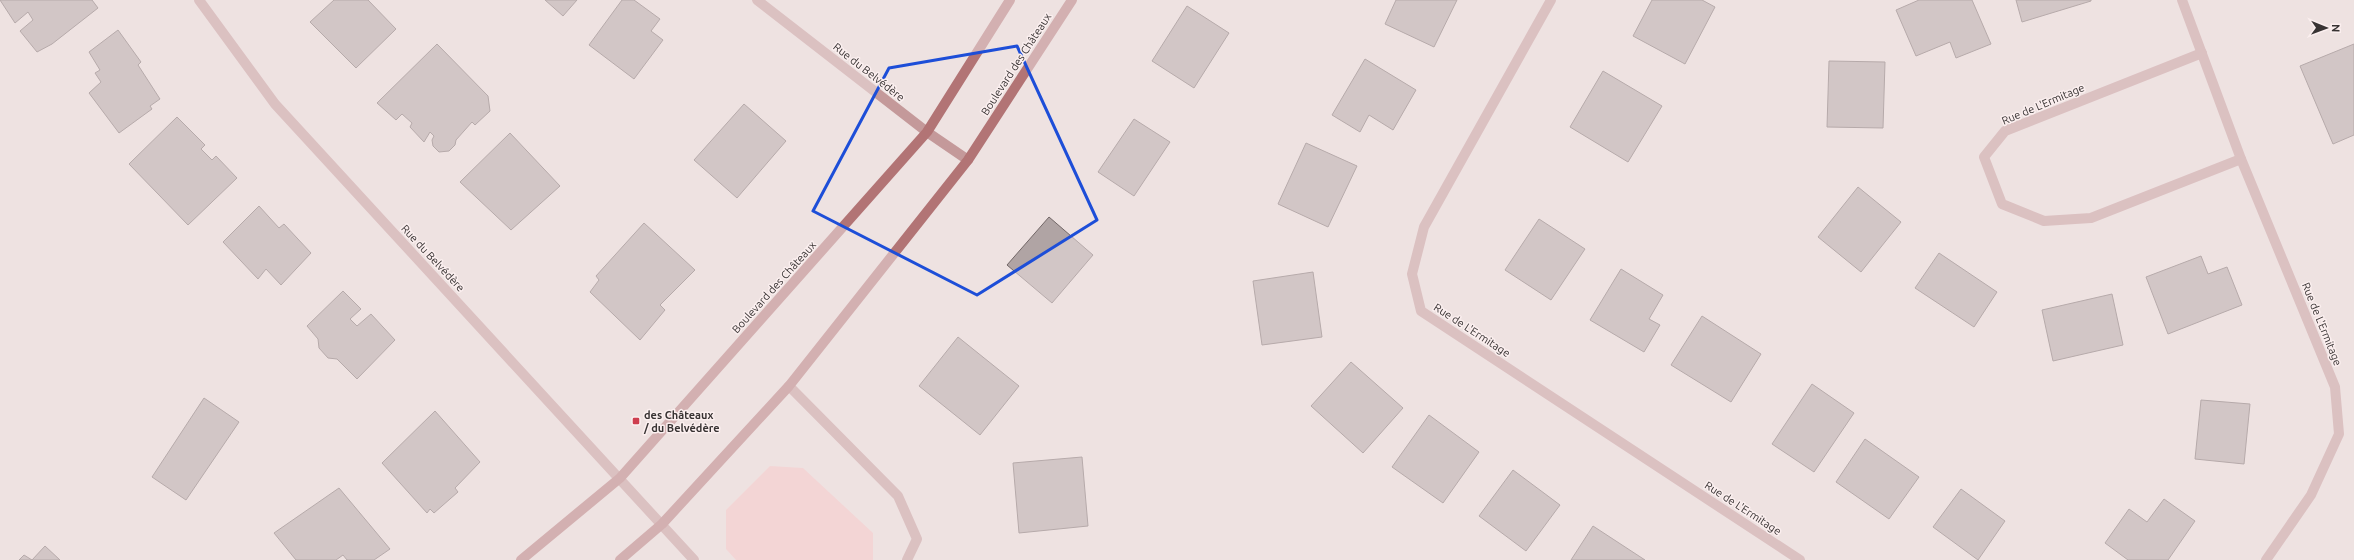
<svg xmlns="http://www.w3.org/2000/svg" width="2354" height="560" font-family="Ubuntu,sans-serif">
  <rect width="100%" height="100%" fill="#eee2e1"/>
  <polygon fill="#f8c6c6" points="770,466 803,468 873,533 873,560 736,560 726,549 726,510"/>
  <g fill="#b0a4a4" stroke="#726767">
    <polygon points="0,0 92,0 98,8 52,44 37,52 20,31 33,20 28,12 15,23"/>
    <polygon points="334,0 368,0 396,29 356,68 310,22"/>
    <polygon points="545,0 577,0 563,16"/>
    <polygon points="622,0 634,0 660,19 651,31 663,40 634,79 589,45"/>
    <polygon points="1396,0 1457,0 1434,47 1385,24"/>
    <polygon points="1652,0 1702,0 1715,7 1685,64 1633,36"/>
    <polygon points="1919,0 1972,0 1991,44 1956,58 1950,42 1916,56 1896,10"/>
    <polygon points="2016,0 2091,0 2091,1 2022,22"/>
    <polygon points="1187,6 1229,33 1194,88 1152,61"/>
    <polygon points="118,30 141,62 138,65 160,99 150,106 152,109 119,133 89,93 101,82 95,73 100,70 89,52"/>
    <polygon points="437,44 488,96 490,111 475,125 472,122 456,140 455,145 449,151 439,152 433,146 432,140 434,136 430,132 424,142 410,127 412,123 402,114 396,120 377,103"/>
    <polygon points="2354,44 2354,135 2333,144 2300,66"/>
    <polygon points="1365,59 1416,90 1393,130 1369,115 1360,132 1332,115"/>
    <polygon points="1829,61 1885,62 1883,128 1827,127"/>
    <polygon points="1603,71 1662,106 1628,162 1570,127"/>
    <polygon points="744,104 786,141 737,198 694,160"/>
    <polygon points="177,117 205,145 201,149 212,160 216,156 237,178 188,225 129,164"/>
    <polygon points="1134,119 1170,142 1134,196 1098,172"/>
    <polygon points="510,133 560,186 511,230 460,182"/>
    <polygon points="1306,143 1357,166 1328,227 1278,204"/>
    <polygon points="1858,187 1901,222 1861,272 1818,237"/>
    <polygon points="259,206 279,228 284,224 311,253 281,285 266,269 258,279 223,242"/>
    <polygon points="1049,217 1093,255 1052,303 1007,265"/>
    <polygon points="1539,219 1585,249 1551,300 1505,270"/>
    <polygon points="644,223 695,270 660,305 665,310 640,340 590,292 599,280 596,276"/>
    <polygon points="1939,253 1997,292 1974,327 1915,288"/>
    <polygon points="2201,256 2208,274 2227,267 2242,305 2168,334 2146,277"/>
    <polygon points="1621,269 1663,295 1649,319 1660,325 1644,352 1590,320"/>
    <polygon points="1313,272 1322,337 1262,345 1253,281"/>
    <polygon points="343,291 361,309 350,319 357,326 371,314 395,340 357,379 337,359 328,358 319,348 318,339 307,326"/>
    <polygon points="2112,294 2123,345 2053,361 2042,310"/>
    <polygon points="1702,316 1761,354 1731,402 1671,365"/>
    <polygon points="958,337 1019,386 980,435 919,386"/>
    <polygon points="1351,362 1403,408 1363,453 1311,406"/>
    <polygon points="1812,384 1854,413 1814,472 1772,444"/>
    <polygon points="204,398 239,422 186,500 152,477"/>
    <polygon points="2201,400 2250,404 2244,464 2195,459"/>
    <polygon points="435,411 480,462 455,488 458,492 434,513 430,509 427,513 382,463"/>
    <polygon points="1429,415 1479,452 1443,503 1392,467"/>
    <polygon points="1865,439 1919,477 1889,519 1836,482"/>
    <polygon points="1082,457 1088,526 1019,533 1013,463"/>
    <polygon points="1513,470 1560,505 1526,551 1479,516"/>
    <polygon points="339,488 390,549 374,560 347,560 343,555 336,560 296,560 274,533"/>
    <polygon points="1961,489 2005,521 1978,560 1933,527"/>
    <polygon points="2164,499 2195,521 2168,560 2128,560 2105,543 2129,509 2147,522"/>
    <polygon points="1593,526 1645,560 1571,560"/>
    <polygon points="45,546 60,560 19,560 24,555 32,560"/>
  </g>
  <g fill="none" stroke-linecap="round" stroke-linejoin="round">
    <g stroke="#c4999a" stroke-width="10">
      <polyline points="199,0 275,104 694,560"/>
      <polyline points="757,0 927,132 968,160"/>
      <polyline points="1551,0 1424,227 1412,274 1421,311 1800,560"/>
      <polyline points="2182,0 2241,159 2335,387 2339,434 2311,495 2266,560"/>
      <polyline points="2202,53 2005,131 1984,157 2002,204 2044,221 2091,218 2241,159"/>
      <polyline points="789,386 898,496 917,539 907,560"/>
    </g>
    <g stroke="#b27475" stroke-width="10">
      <polyline points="521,560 620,478 927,132 1010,0"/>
      <polyline points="620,560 662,524 789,386 968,160 1072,0"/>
    </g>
  </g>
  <path d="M0 0H2354V560H0ZM1017,46l80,174 -120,75 -164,-84 76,-143z" fill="#eee2e1" fill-opacity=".55" fill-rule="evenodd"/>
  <path fill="none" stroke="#1d4ed8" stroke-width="3" stroke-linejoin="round" d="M1017,46l80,174 -120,75 -164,-84 76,-143z"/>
  <rect fill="#ce3e4f" stroke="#fbefef" stroke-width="1.5" x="632" y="417" width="8" height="8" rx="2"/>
  <g text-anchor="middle" stroke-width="3" stroke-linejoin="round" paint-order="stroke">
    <g font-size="11" fill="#383333" stroke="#fbefef">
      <text transform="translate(1016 64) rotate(-57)" y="4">Boulevard des Châteaux</text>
      <text transform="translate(869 72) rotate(38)" y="4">Rue du Belvédère</text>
      <text transform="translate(2043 104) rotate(-23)" y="4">Rue de L'Ermitage</text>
      <text transform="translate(433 258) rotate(47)" y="4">Rue du Belvédère</text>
      <text transform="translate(774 287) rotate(-48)" y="4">Boulevard des Châteaux</text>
      <text transform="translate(2322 324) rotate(68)" y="4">Rue de L'Ermitage</text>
      <text transform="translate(1472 330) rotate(33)" y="4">Rue de L'Ermitage</text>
      <text transform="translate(1743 508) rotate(33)" y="4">Rue de L'Ermitage</text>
    </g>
    <g font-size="11" font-weight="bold" fill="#383333" stroke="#fbefef" text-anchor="start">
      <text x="644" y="419">des Châteaux<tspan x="644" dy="13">/ du Belvédère</tspan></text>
    </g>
  </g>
  <g transform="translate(2326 28) rotate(91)" stroke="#fbefef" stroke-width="3" paint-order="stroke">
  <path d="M0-3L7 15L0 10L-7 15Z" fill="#383333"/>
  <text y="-6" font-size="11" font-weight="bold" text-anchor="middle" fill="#383333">N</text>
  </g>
</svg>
